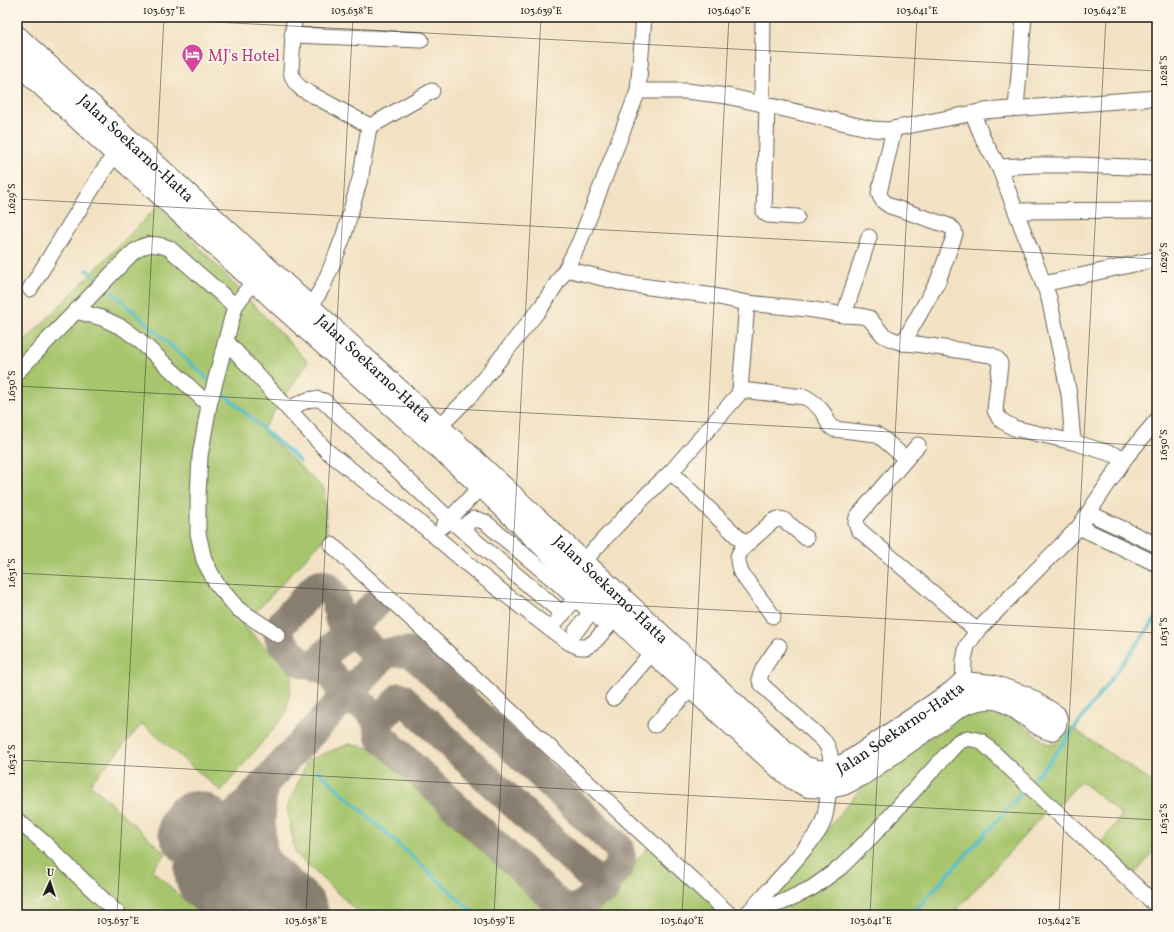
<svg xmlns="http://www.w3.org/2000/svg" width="1174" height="932" font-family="Vollkorn,serif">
  <rect width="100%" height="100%" fill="#fcf5e5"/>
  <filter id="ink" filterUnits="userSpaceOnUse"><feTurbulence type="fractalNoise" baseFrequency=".025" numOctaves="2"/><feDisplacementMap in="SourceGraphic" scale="8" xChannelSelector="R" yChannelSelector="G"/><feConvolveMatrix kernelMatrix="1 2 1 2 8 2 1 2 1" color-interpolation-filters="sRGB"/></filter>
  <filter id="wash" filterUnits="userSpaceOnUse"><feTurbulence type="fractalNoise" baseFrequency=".012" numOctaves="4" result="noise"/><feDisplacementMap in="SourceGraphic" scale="16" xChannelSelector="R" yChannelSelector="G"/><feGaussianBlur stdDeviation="0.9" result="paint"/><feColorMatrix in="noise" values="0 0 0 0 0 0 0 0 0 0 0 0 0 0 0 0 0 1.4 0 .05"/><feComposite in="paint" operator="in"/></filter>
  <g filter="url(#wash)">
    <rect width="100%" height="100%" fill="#f2e1c2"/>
    <g fill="#a6c56c" stroke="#617044">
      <polygon points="159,205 308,362 262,430 324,489 327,535 243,626 293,672 286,714 221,791 142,724 90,784 166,854 152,870 201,915 17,915 17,349"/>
      <polygon points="997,706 1048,744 1055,744 1071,727 1157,785 1157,848 1135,874 1101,843 1122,815 1081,781 1059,805 1044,814 952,915 758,915 858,792 954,720 966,713"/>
      <polygon points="349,744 375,749 552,915 361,915 295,853 287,807 308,760"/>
      <polygon points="652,843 724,915 587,915"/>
    </g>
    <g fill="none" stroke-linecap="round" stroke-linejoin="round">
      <g stroke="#50bec8" stroke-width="3.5">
        <polyline points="87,270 96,278"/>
        <polyline points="110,290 211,382"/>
        <polyline points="217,388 300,461"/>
        <polyline points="317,770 476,915"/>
        <polyline points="1034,778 1051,760 1157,617"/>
        <polyline points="911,915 1022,793"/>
      </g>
      <g stroke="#877e6f" stroke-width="30">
        <polyline points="314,666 375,604"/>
        <polyline points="377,723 401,697 605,890"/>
        <path d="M263,786c-3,24 -4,58 3,81"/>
        <path d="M207,839l27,-23 150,-161 3,-2 19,-1 7,2 206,194 2,10 -2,9 -35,38 -11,4 -10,-1 -183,-172c-2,-22 -16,-36 -38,-35 -2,-20 -10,-31 -29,-36 -4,-1 -9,0 -12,-3 -4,-3 -7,-7 -11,-11 -10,-10 -15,-15 -7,-29l34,-37 4,-1 3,1 6,5 5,8 5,23 28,25 4,7 1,7 -3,9"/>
        <path d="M240,915c-13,-6 -34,-12 -43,-23 -14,-16 -8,-43 10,-53 10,-6 29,-6 38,1 11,8 15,19 14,32 0,5 0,11 2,15 4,12 19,20 29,27"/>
      </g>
      <polyline stroke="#877e6f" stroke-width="76" points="196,829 291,915"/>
    </g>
  </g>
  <g filter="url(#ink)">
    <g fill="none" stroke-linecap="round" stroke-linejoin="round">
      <defs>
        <g id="minor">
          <path d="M294,17l-3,54c1,8 4,13 11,18l64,35 3,3 -8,48 -17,60 -9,23 -12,28 -13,22"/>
          <polyline points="292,35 421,40"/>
          <polyline points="638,91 686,91 727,96 872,129 887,130 984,111 1157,98"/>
          <polyline points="762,104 763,17"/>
          <polyline points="767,105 764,212 768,215 797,217"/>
          <polyline points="1016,108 1024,17"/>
          <polyline points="973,114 984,141 999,167 1049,298 1069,394 1073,442 1125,458"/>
          <polyline points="369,127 432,91"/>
          <path d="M894,129l-15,64c2,7 5,9 11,13l59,20 5,4 1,4 -17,47 -35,62"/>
          <polyline points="999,167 1036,165 1078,165 1157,168"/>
          <polyline points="1016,211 1157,210"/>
          <path d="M566,269l61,15 87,12 33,7 61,6 36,6 17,1 8,2 14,17 8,4 12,4 13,1 75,11c4,2 8,4 9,9l-5,46 4,8 3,3 12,7 59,14"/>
          <polyline points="1043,284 1157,259"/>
          <polyline points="250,286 235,306 209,405 200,456 198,496 198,533 204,560 216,583 238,609 278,635"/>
          <polyline points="30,289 103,171 116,153"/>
          <polyline points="76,311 102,318 123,328 138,339 209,405"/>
          <polyline points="844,315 869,237"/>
          <polyline points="226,341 327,451 379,492 415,519 478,573 550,629 570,643 579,647 586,647 594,642 622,611"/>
          <path d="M17,372l113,-117c14,-12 22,-13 39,-7l66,58"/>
          <path d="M740,390l65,7c8,4 15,11 20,18 3,6 3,11 9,14l42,5 6,4 24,21"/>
          <path d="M289,409c12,-6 22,-14 35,-8l125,118 114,95"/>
          <polyline points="432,434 471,395 542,306 566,269 580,241 638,91 644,17"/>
          <polyline points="918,445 857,517 856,523 858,529 977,631"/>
          <polyline points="671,472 738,395 740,390 747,303"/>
          <polyline points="1089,513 1157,545"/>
          <polyline points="443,526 488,479"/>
          <polyline points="1079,527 1157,564"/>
          <polyline points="461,529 473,519 479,520 485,522 560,585 575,599 557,620"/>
          <polyline points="332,545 730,915"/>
          <polyline points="746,545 773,521 778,519 784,520 806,538"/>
          <path d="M583,562c28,-31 57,-62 88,-90l75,73c-11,11 -9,14 -5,28l32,43"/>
          <polyline points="575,599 601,620"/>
          <polyline points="576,631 591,612"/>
          <polyline points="963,683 964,660 967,646 977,631 1079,527 1125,458 1157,420"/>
          <polyline points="613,698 648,657 659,645"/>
          <polyline points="655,725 692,688"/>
          <polyline points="17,820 41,840 119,915"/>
          <path d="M749,912c19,-21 39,-42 57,-65 7,-8 15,-17 18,-28 4,-13 4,-26 5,-40 2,-13 4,-26 -5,-38l-61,-55c-2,-3 -4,-6 -3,-9 1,-7 14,-25 19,-31"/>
          <polyline points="747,913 783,902 812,888 841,867 873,835 958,742 968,738 981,741 1157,906"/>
        </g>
        <g id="highway">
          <path id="s1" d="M17,37c257,237 513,474 767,714l21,17 12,3 13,1 20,-10 103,-70 10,-9 29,3 32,11 31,19 1,4 -1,5 -4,4c-7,-1 -13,-6 -19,-10 -29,-21 -36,-28 -71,-14l-100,70 -18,9 -14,3 -21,-1 -14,-7 -15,-12 -126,-115 -171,-166 -201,-181 -264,-243"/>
        </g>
      </defs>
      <use href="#minor" stroke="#676156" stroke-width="17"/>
      <use href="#highway" stroke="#676156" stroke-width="24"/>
      <use href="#minor" stroke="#fff" stroke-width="15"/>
      <use href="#highway" stroke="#fff" stroke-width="22"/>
    </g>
  </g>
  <path fill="none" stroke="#1c1c1c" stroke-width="1" stroke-opacity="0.45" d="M118,17l1039,54M17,199l1140,60M17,386l1140,60M17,573l1140,60M17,760l1140,60M117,915l47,-898M306,915l47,-898M494,915l47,-898M682,915l47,-898M870,915l47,-898M1059,915l47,-898"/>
  <defs>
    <symbol id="hotel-pin" viewBox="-11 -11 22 30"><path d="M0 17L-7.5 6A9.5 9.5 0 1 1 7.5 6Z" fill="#d1479c" stroke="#fcf5e5"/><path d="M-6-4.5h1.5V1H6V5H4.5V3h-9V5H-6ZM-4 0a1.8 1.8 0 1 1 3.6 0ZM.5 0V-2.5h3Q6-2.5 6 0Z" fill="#fff"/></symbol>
  </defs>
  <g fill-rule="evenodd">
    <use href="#hotel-pin" x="180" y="42" width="25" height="34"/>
  </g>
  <g text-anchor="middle" stroke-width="4" stroke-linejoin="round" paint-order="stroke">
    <g font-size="16" fill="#b23c85" stroke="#fcf5e5" text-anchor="start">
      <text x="208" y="61">MJ's Hotel</text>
    </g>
    <g font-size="16" fill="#1c1c1c" stroke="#fcf5e5">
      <text dy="6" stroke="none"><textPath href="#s1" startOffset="163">Jalan Soekarno-Hatta</textPath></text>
      <text dy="6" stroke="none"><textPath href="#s1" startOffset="487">Jalan Soekarno-Hatta</textPath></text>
      <text dy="6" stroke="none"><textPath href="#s1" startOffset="811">Jalan Soekarno-Hatta</textPath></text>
      <text dy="6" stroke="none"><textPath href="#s1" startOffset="1183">Jalan Soekarno-Hatta</textPath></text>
    </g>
  </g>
  <rect width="1174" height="932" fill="none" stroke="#fcf5e5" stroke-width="44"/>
  <g transform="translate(50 882) rotate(3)" stroke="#fcf5e5" stroke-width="3" paint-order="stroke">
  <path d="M0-3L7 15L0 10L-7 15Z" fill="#1c1c1c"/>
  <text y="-6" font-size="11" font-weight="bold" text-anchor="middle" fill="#1c1c1c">U</text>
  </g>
  <rect x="22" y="22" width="1130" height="888" fill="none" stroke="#1c1c1c" stroke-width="1.5"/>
  <g font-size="10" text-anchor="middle" fill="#1c1c1c">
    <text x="164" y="14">103.637°E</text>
    <text x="352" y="14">103.638°E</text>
    <text x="541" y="14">103.639°E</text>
    <text x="729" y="14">103.640°E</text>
    <text x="917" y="14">103.641°E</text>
    <text x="1105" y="14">103.642°E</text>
    <text transform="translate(1163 71) rotate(-90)" y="4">1.628°S</text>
    <text transform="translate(11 199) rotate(-90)" y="4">1.629°S</text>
    <text transform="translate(1163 258) rotate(-90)" y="4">1.629°S</text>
    <text transform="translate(11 386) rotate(-90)" y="4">1.630°S</text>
    <text transform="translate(1163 445) rotate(-90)" y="4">1.630°S</text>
    <text transform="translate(11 573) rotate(-90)" y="4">1.631°S</text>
    <text transform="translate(1163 632) rotate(-90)" y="4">1.631°S</text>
    <text transform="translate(11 760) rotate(-90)" y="4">1.632°S</text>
    <text transform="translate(1163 819) rotate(-90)" y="4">1.632°S</text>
    <text x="118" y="924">103.637°E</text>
    <text x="306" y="924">103.638°E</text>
    <text x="494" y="924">103.639°E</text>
    <text x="682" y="924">103.640°E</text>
    <text x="871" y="924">103.641°E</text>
    <text x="1059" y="924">103.642°E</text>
  </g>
</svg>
